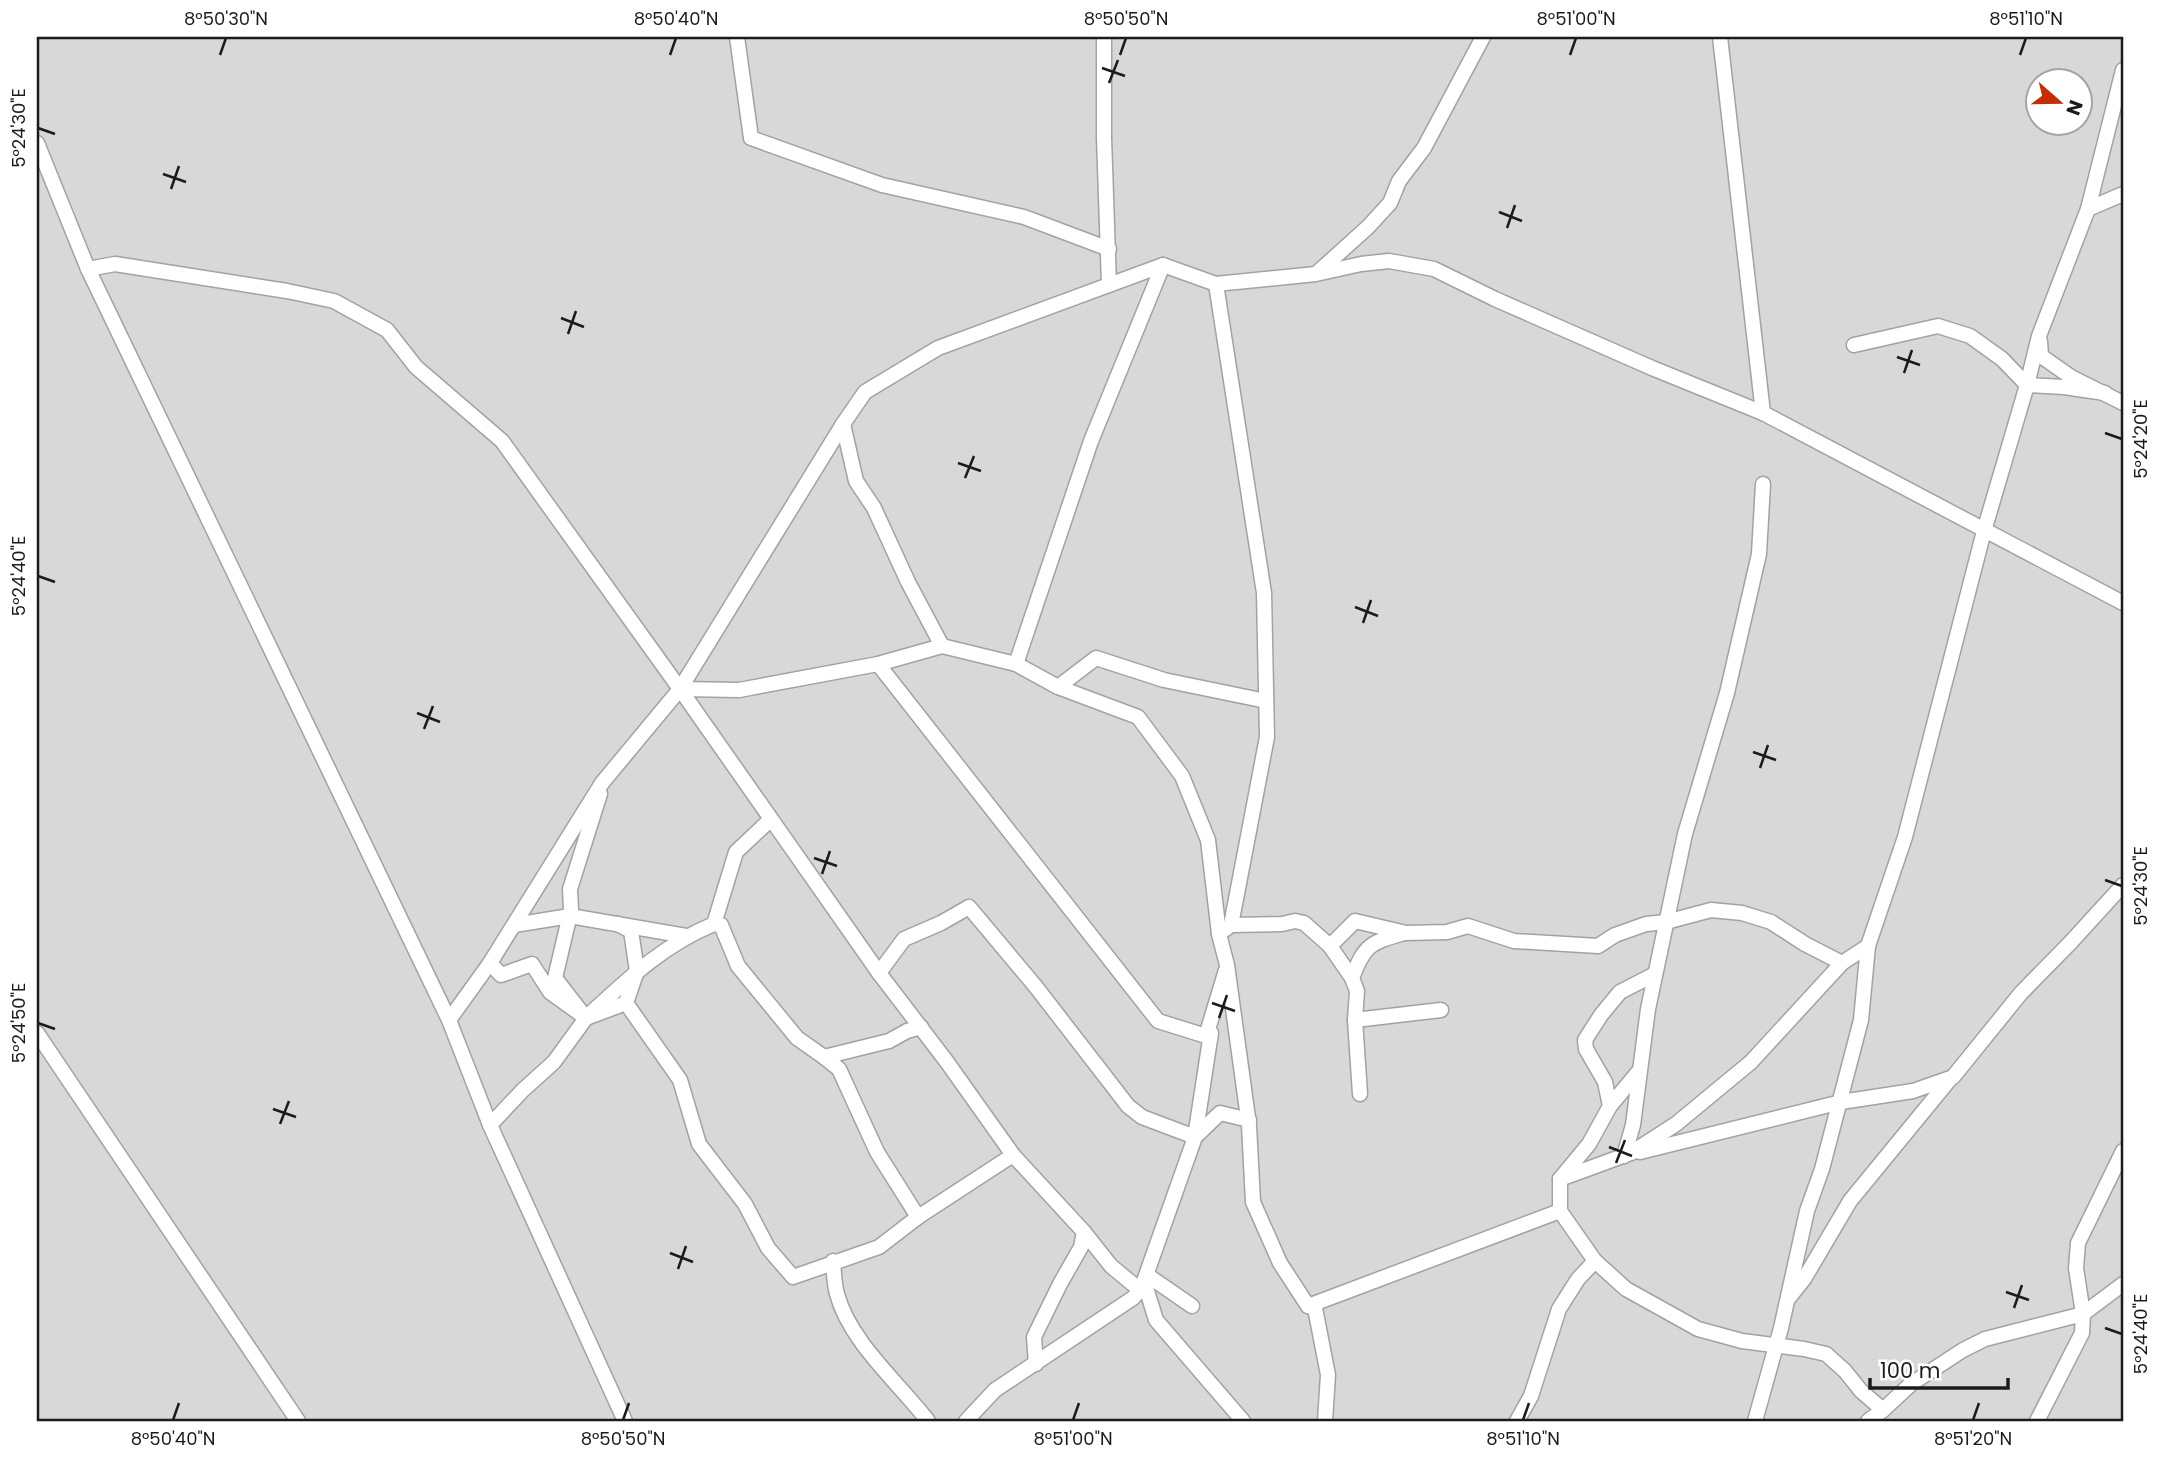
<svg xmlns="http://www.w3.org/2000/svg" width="2160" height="1458" font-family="Poppins,sans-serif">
  <rect width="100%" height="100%" fill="#eeecdf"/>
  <path fill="#d9d8d8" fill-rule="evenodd" d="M37,37h2086v1384h-2086zM2038,80h42v42h-42z"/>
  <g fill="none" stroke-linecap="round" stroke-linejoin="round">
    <defs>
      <g id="minor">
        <polyline points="737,37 751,138 882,185 1024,217 1109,249"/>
        <polyline points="1104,37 1104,137 1109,285"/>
        <polyline points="1720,37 1763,413"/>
        <polyline points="37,143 88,269 449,1020 490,1125 625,1421"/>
        <polyline points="2088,209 2123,194"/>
        <polyline points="88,269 115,264 287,291 334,301 387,330 416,367 502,441 680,689 879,973 947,1062 1013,1155 1084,1232 1111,1266 1140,1290 1144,1281 1156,1320 1243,1421"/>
        <polyline points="1317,273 1368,227 1390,203 1399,181 1424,148 1483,37"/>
        <polyline points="1216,284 1264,593 1267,737 1231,925 1219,934"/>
        <polyline points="2040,341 2041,356 2071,377 2123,403"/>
        <polyline points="1854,345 1938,326 1970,336 2002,359 2027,385 2064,387 2105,393"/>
        <polyline points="843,424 856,481 874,508 908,582 942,646"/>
        <polyline points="878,664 1158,1021 1206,1036"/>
        <polyline points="1016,664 1091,441 1163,265"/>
        <polyline points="1058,687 1096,658 1164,680 1266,701"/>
        <polyline points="680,689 739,690 878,664 942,646 1016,664 1058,687 1138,717 1182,776 1208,840 1219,934 1227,965 1249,1125 1253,1202 1280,1263 1308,1306 1315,1308 1328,1375 1325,1421"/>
        <polyline points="618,924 631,931 637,971 626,1003"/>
        <polyline points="714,924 721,925 738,966 797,1038 824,1057"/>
        <polyline points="514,925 570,916 686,936"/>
        <polyline points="1231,925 1282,924 1295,921 1304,923 1330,946 1352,978 1357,991 1355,1020 1360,1094"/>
        <polyline points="1330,946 1355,921 1406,933 1447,932 1468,926 1514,941 1598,946 1615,935 1646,924 1666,922 1711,910 1742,913 1771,922 1805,944 1842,963"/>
        <polyline points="1868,946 1842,963 1751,1062 1676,1124 1631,1153 1560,1179 1560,1211 1595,1261 1626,1289 1698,1329 1742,1341 1804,1349 1826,1354 1845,1371 1861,1391 1883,1410 1911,1384 1963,1350 1985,1339 2083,1314 2123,1284"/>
        <polyline points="490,963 501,975 532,964 550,992 586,1018 626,1003 680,1080 699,1144 745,1204 768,1248 793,1277 879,1247 918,1217 1013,1155"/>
        <polyline points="879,973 904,939 941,923 969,907 1036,987 1128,1106 1142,1117 1195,1137 1220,1113 1249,1120"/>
        <path d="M1352,978c13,-34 18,-35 52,-45"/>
        <path d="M591,1013c38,-35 74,-69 123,-89l22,-72 34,-32"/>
        <polyline points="449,1020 490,963 602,783 680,689 843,424 865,392 938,348 1163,265 1216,284 1316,274 1361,264 1389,261 1434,269 1495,299 1652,368 1763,413 2123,603"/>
        <polyline points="1355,1020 1441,1010"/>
        <polyline points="37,1033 298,1421"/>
        <polyline points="1610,1106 1605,1082 1586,1049 1585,1040 1601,1015 1620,992 1655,974"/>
        <polyline points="490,1125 523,1090 554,1062 586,1018 555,978 571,910 570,889 600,794"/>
        <polyline points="1640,1152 1841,1102 1913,1091 1953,1077 2021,993 2071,942 2123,885"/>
        <polyline points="1624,1156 1633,1125 1648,1009 1685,834 1727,693 1759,554 1763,484"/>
        <polyline points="1560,1179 1589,1144 1610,1106 1639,1071"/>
        <polyline points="918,1217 877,1152 839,1069 824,1057 889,1041 907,1031 921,1027"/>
        <path d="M833,1261c1,11 1,23 4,33 13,48 61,88 91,127"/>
        <polyline points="1147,1275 1192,1306"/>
        <polyline points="1144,1281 1195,1137 1211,1033 1206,1036 1226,970"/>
        <polyline points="1788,1299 1804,1279 1850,1201 1950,1079"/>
        <polyline points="1308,1306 1560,1211"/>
        <polyline points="1036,1364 1034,1337 1060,1284 1081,1247 1084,1232"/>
        <polyline points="966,1421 995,1390 1133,1298 1140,1290"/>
        <polyline points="1517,1421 1531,1396 1559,1309 1578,1279 1595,1261"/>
        <polyline points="1755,1421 1781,1328 1807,1211 1822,1169 1861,1020 1868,946 1905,837 1984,531 2027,385 2039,336 2088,209 2123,70"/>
        <polyline points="1868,1421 1883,1410"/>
        <polyline points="2037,1421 2082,1333 2083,1314 2076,1268 2078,1243 2123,1151"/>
      </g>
    </defs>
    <use href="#minor" stroke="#a2a2a2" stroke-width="17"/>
    <use href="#minor" stroke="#fff" stroke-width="14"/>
  </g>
  <path fill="none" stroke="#1b1b1b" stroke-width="2.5" d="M220,55l6,-17M670,55l6,-17M1120,55l6,-17M1570,55l6,-17M2020,55l6,-17M1102,68l23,8M1109,83l9,-23M38,128l17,6M163,174l23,8M171,189l8,-23M1499,212l23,9M1507,228l8,-23M561,318l23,9M568,334l8,-23M1897,357l23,8M1904,373l8,-23M2105,433l17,6M958,463l23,8M965,478l9,-22M38,576l17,6M1355,607l23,9M1363,623l8,-23M417,713l23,9M424,729l9,-23M1753,752l23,8M1760,768l8,-23M814,858l23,8M822,874l8,-23M2105,880l17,6M1212,1003l23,8M1219,1018l8,-23M38,1023l17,6M273,1109l23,8M280,1124l9,-23M1609,1147l23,9M1616,1163l9,-23M670,1253l23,9M678,1269l8,-23M2006,1292l23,8M2014,1308l8,-23M2105,1328l17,6M173,1420l6,-17M623,1420l6,-17M1073,1420l6,-17M1523,1420l6,-17M1973,1420l6,-17"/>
  <rect width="2160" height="1458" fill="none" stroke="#ffffff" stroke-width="77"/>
  <g transform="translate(2059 102) rotate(110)"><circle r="33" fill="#ffffff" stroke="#a4a4a4" stroke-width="2"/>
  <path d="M0-5L12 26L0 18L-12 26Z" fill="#c52e00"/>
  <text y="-10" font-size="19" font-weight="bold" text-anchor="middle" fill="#1b1b1b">N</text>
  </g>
  <path d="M1870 1378v10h138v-10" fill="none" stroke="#1b1b1b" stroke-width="3.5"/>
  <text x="1880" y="1378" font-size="21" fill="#1b1b1b" stroke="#ffffff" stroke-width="5" paint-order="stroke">100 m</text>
  <rect x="38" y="38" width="2084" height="1382" fill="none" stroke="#1b1b1b" stroke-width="2.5"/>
  <g font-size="18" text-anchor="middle" fill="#1b1b1b">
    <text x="226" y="25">8°50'30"N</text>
    <text x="676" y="25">8°50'40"N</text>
    <text x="1126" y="25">8°50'50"N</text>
    <text x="1576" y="25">8°51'00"N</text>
    <text x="2026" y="25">8°51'10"N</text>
    <text transform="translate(19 128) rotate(-90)" y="6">5°24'30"E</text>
    <text transform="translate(2141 439) rotate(-90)" y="6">5°24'20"E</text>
    <text transform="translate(19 576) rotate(-90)" y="6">5°24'40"E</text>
    <text transform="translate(2141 886) rotate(-90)" y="6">5°24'30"E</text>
    <text transform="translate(19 1023) rotate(-90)" y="6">5°24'50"E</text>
    <text transform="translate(2141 1334) rotate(-90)" y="6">5°24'40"E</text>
    <text x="173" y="1445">8°50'40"N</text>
    <text x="623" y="1445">8°50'50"N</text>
    <text x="1073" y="1445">8°51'00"N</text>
    <text x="1523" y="1445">8°51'10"N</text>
    <text x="1973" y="1445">8°51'20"N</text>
  </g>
</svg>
